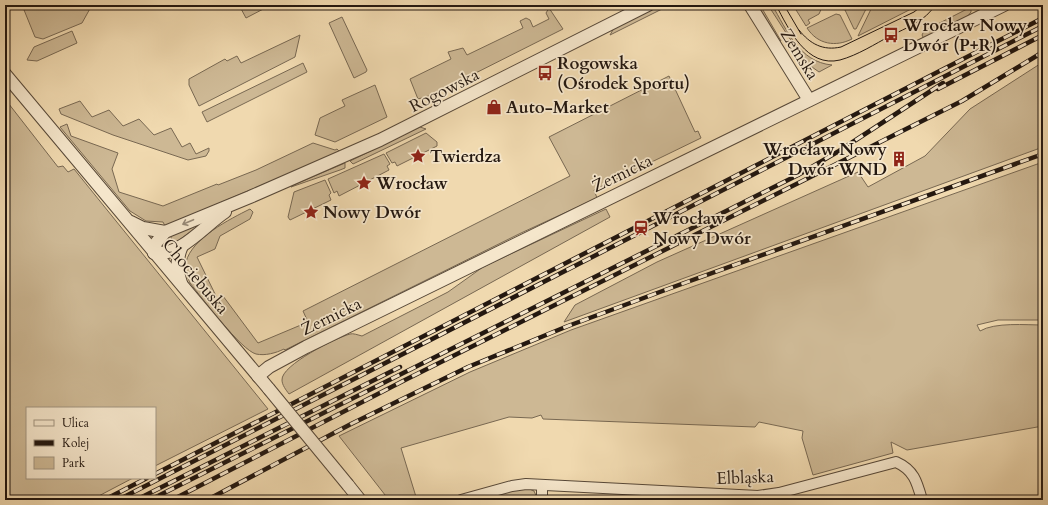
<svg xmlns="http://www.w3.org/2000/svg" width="1048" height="505" font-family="Cardo,serif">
  <rect width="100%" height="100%" fill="#f0d9af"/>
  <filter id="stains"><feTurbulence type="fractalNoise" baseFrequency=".005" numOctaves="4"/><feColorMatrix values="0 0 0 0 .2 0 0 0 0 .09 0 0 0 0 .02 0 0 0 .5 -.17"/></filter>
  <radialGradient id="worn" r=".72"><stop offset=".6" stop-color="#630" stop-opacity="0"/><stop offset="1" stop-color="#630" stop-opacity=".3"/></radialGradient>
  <g fill="#cdb894" stroke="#786852">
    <polygon points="22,5 92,5 82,23 43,39 35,37"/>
    <polygon points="239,5 271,5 246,18"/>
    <polygon points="661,5 670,5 610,35 614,28"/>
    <polygon points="756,5 760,5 781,41 778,40"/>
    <path d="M768,5h4c15,25 27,57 60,60l-13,7 -14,-10z"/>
    <polygon points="793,5 823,5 819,14 808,20 810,23 806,26"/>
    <polygon points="839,5 868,5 856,29 854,29 845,10"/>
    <polygon points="873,5 915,7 858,36"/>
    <polygon points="971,7 971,12 967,17 924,39 922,35 924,31"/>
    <polygon points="549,8 563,29 432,95 418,99 410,79 451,59 448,52 463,48 467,55 523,28 520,21 526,18 530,20 533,27 549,19 546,13"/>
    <path d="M836,14l4,1 12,24c-16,8 -34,6 -45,-11z"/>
    <polygon points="342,17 367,70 366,72 354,78 329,23"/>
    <polygon points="72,31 77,43 37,61 27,60 34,47"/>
    <polygon points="300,35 295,57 199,106 189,85 189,79 225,59 227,61 237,56 241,63"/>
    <polygon points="1043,62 1043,147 564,322 575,305 657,262 858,172 868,187 925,156 970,109"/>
    <polygon points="303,63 307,72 207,122 202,112"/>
    <path d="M669,76l26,56 3,-1 3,7 -107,52 3,8 -76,35 -236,117 -1,-1c-8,4 -19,7 -28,5 -15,-4 -54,-56 -66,-71 -3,-6 -6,-14 -4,-21 6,-24 44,-43 64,-53l3,3 -3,7 -30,17 -5,13 -18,8 20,41 6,-2 35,47 50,-21 -5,-11 267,-135 -21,-39z"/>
    <polygon points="375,85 387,117 335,142 315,135 320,118 345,106 342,100"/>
    <polygon points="5,99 58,167 63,166 68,172 74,169 268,409 155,466 155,408 27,408 27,478 133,478 91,500 5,500"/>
    <polygon points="80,101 92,117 109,110 123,126 139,119 154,135 171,128 182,147 190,143 196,154 209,148 209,151 206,156 188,160 113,135 61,114 59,109"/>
    <polygon points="67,124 71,136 118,153 112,169 119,192 163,206 217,184 218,185 256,170 313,143 335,150 337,149 340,152 165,226 163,222 146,221 130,211 60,127"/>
    <polygon points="420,127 426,129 353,164 350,161"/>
    <polygon points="426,133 437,142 437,146 397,166 395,162 392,163 386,153"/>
    <polygon points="384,154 390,164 387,166 389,170 339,196 337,191 334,193 328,179"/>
    <path d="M1043,162v158h-45l-21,5 3,6c15,-9 46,-6 63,-6v101l-136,24 -16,-8 2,11 -80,22 -11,-37 1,-7 -44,-9 -4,5 -212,-8 -2,-4 -9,3 -23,-1 -108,31 16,52h-28l-50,-64 131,-64 101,-42z"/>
    <polygon points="345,163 345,168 340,170 291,187 298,183"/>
    <polygon points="325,180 331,193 329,195 331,200 290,220 288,217 294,192"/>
    <path d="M606,209l4,8 -321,177c-3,-4 -7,-9 -7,-14 -1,-15 54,-42 68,-46 3,-1 8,1 12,2l86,-44 35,-25z"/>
    <polygon points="199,224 198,226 174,244 170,235"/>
    <polygon points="525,487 534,491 538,500 484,500 489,495"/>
  </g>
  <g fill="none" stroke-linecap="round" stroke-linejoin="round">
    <defs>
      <g id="minor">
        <polyline points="542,486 542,500"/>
        <path d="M461,500l51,-14 14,-2 232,12 21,-3 117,-31c18,8 21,20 26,38"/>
      </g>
      <g id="tertiary">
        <polyline points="750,5 809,100"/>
        <polyline points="5,74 269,389"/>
        <polyline points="131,222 143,228 165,232"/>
        <polyline points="154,253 156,243 165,232 250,197 380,140 648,5"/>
        <path d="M154,253c26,4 51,-28 71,-41"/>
        <path d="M181,283c-5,-13 -5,-24 1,-37"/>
        <polyline points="258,376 269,367 306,347 1004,5"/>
        <polyline points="348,485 360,500"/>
      </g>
    </defs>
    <use href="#minor" stroke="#574838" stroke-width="12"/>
    <use href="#tertiary" stroke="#574838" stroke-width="14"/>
    <use href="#minor" stroke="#f5e6cb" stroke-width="10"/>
    <use href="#tertiary" stroke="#f5e6cb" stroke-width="12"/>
    <g stroke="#241810" stroke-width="1">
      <path d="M776,5c13,25 31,63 64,55 18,-5 35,-16 50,-24 16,-8 36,-15 45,-31"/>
      <polyline points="784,5 801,34"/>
      <path d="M799,30c11,14 24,21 42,17l73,-35 9,-7"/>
    </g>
    <defs>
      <g id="rail">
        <polyline points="938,89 1043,35"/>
        <polyline points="155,474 1043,18"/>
        <polyline points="104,500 147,478"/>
        <polyline points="118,500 1043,26"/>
        <polyline points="136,500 400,367"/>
        <polyline points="150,500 798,175 839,151 943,83"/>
        <polyline points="172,500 405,380 962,101 1043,52"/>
        <polyline points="207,500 351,424 468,367 568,326 676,286 1043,154"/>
      </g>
    </defs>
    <use href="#rail" stroke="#241810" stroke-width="4.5"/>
    <use href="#rail" stroke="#f5e6cb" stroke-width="3" stroke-dasharray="9" stroke-linecap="butt"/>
    <defs>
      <polyline id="tertiary-bridge" points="269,389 348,485"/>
    </defs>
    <use href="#tertiary-bridge" stroke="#574838" stroke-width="14" stroke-linecap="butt"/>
    <use href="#tertiary-bridge" stroke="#f5e6cb" stroke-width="12"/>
  </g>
  <defs><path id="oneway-shaft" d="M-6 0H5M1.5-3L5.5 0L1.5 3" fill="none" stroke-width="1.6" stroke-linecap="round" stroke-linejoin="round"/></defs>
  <use stroke="#978977" href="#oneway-shaft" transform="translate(188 222) rotate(157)"/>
  <defs>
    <symbol id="bus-bare" viewBox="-9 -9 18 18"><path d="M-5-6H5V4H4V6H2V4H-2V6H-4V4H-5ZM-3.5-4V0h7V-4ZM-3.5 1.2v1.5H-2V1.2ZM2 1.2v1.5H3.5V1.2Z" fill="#8f2418" stroke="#f5e6cb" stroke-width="2.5" paint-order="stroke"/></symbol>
    <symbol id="shop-bare" viewBox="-9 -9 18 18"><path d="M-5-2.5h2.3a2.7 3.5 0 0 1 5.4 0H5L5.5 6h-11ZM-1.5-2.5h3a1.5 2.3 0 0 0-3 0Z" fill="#8f2418" stroke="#f5e6cb" stroke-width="2.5" paint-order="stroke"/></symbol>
    <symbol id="sight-bare" viewBox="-9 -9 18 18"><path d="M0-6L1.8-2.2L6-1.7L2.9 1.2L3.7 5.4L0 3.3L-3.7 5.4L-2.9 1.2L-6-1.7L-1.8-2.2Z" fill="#8f2418" stroke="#f5e6cb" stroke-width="2.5" paint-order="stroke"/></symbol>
    <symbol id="building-bare" viewBox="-9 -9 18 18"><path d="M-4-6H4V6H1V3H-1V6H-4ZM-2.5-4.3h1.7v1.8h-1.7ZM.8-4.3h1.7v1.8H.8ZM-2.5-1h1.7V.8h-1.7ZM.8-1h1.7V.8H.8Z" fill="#8f2418" stroke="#f5e6cb" stroke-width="2.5" paint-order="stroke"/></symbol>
    <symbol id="station-bare" viewBox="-9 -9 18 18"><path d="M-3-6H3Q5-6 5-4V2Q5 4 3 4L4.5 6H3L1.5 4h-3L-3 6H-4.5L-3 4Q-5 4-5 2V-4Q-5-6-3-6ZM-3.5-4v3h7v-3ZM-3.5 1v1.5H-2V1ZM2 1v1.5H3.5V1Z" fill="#8f2418" stroke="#f5e6cb" stroke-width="2.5" paint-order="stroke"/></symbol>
  </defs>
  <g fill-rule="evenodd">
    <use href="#bus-bare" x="880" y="24" width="22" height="22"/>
    <use href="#bus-bare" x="534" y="62" width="22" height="22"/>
    <use href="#shop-bare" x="483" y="96" width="22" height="22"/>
    <use href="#sight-bare" x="407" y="145" width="22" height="22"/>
    <use href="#building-bare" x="888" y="148" width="22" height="22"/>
    <use href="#sight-bare" x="353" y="172" width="22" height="22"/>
    <use href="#sight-bare" x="300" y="201" width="22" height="22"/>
    <use href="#station-bare" x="630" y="217" width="22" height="22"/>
  </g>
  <g text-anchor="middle" stroke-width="3.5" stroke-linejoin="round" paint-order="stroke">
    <g font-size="17" font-weight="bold" fill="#241810" stroke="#f5e6cb" text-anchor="start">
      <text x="903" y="31">Wrocław Nowy<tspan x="903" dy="20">Dwór (P+R)</tspan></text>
      <text x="557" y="69">Rogowska<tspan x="557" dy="20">(Ośrodek Sportu)</tspan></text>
      <text x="506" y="113">Auto-Market</text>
      <text x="887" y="155" text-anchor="end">Wrocław Nowy<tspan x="887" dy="20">Dwór WND</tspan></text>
      <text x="430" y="162">Twierdza</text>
      <text x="376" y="189">Wrocław</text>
      <text x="323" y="218">Nowy Dwór</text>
      <text x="653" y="224">Wrocław<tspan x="653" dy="20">Nowy Dwór</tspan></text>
    </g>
    <g font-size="17" fill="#241810" stroke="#f5e6cb">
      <text transform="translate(800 54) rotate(58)" y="6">Zemska</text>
      <text transform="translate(444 90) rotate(-27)" y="6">Rogowska</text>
      <text transform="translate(622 173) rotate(-26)" y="6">Żernicka</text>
      <text transform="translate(196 276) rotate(50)" y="6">Chociebuska</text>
      <text transform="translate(331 316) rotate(-26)" y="6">Żernicka</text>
      <text transform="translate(745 477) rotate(-2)" y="6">Elbląska</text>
    </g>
  </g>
  <rect width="1048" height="505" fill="none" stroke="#f0d9af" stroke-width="20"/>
  <rect x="6" y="6" width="1036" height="493" fill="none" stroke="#241810" stroke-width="2"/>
  <rect x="10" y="10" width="1028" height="485" fill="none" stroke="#241810"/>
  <rect x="26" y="407" width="130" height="72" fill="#f5e6cb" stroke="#a19480"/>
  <rect x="34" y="420" width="20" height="6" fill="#f5e6cb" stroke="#a19480"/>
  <text x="62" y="427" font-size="12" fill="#241810">Ulica</text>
  <rect x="34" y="440" width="20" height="6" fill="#241810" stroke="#a19480"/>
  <text x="62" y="447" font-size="12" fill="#241810">Kolej</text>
  <rect x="34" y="457" width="20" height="12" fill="#cdb894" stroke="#a19480"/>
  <text x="62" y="467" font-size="12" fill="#241810">Park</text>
  <rect width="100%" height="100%" filter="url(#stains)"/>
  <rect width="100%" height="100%" fill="url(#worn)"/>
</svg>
